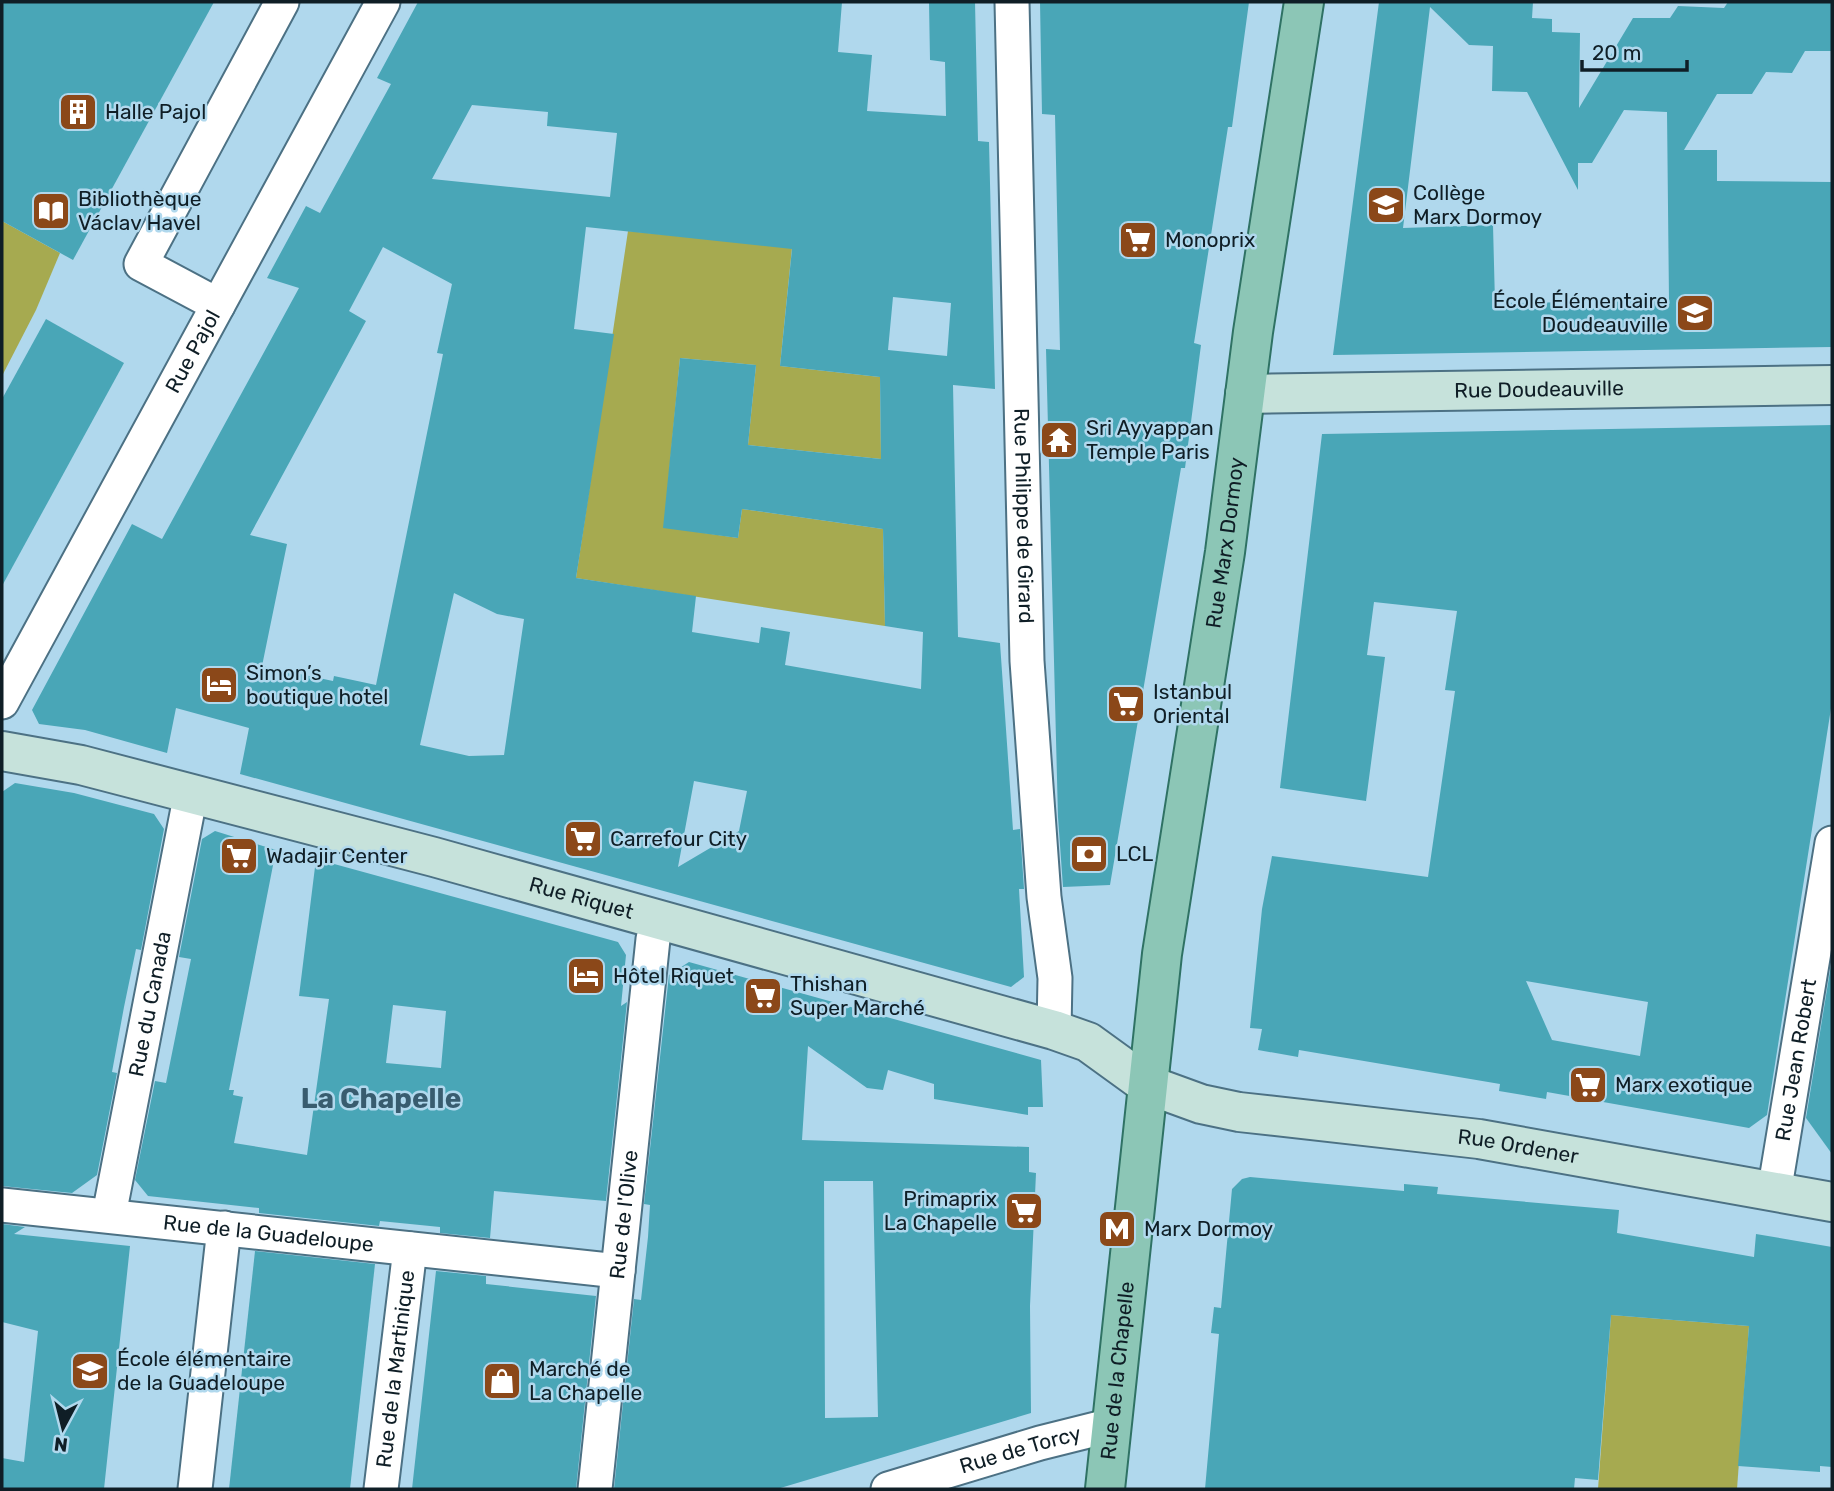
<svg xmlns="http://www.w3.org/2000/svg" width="1834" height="1491" font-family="Rubik,sans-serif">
  <rect width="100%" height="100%" fill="#b0d8ed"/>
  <g fill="#a6aa50">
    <polygon points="2,221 60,253 36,310 2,376"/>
    <polygon points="628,231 792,248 780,366 880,377 881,459 748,445 756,365 680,358 664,527 738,538 742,509 883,529 885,626 576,578"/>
    <polygon points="1611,1315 1749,1326 1737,1489 1598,1489"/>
  </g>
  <g fill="#49a6b7" fill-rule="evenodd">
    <polygon points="2,2 214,2 73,260 2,221"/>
    <path d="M418,2h424l-4,50 34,3 -5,56 79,5 -1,-54 -15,-2 -1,-58h46l3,139 11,1 6,247 -42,-4 5,252 42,6 13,187 7,-1 4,60h-5l5,88 -13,10 -771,-213 9,-46 -73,-20 -9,45 -82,-23 -46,-6 -7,-14 100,-186 30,15 137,-251 -32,-10 39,-72 14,7 71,-129 -14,-6zM472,105l76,7 -1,14 70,7 -7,64 -178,-18zM586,227l206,22 -12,117 100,11 1,82 -133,-14 8,-80 -76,-7 -17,170 75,10 4,-29 141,20 2,97 38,6 -2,57 -136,-24 5,-33 -29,-5 -2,16 -67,-11 4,-36 -120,-18 38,-244 -40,-5zM383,247l69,37 -15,69 6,1 -67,331 -42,-9 -1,5 -71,-15 25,-122 -37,-9 116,-214 -17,-10zM893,297l58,6 -4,53 -59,-6zM454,593l43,21 27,5 -20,136 -35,1 -49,-11zM694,781l53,10 -8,40 -61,36z"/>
    <polygon points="1040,2 1249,2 1232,127 1228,127 1194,343 1201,345 1185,468 1181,468 1110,885 1063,887 1058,817 1046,349 1060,350 1055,115 1042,114"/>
    <path d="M1379,2h154l-1,16 20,1v13l28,1 -1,75 54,-90h37l8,-12 46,2 4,-6h104v49h-27l-13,22 -26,-1 -14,22h-35l-33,56h33v31l115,1v165l-499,8zM1430,7l39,38 24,1 -1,45 35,1 51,98v-27h14l32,-53 43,2 2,189 -174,2 -2,-78 -90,3z"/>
    <polygon points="46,319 124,363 2,586 2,399"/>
    <path d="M1832,425v277l-65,413 -18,13 -202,-36 -1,7 -47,-8 1,-7 -201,-34 -1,7 -40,-7 4,-21 -12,-1 12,-119 10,-53 156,21 27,-186 -10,-1 12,-79 -83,-9 -7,53 18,2 -19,144 -86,-13 42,-354zM1526,981l122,21 -8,54 -88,-16z"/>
    <polygon points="15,783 74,793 154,814 164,829 141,950 136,949 124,1007 112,1072 117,1073 97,1175 72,1193 2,1186 2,792"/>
    <path d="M215,831l61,19 -47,240h5l-1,5 10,2 -9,46 73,12 22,-156 -30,-3 17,-137 302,83 8,13 -5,51 6,-4 -21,199 -112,-10 -4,47 -50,-5v-6l-60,-6 -1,5 -120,-13v-5l-111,-12 -13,-16 20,-99 11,2 25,-124 -12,-2 23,-118zM393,1005l53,6 -5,57 -55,-5z"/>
    <polygon points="1832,959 1832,1154 1806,1118"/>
    <path d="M689,962l352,98 2,47h-15v8l-94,-16v-15l-46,-14 -5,20 -16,-2 -59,-42 -6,94 227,7v25l7,1 -6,133 1,107 -254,76h-163l20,-190 7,1 7,-63 2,-32 -6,-1 25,-229zM824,1181h49l5,236 -53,1z"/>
    <polygon points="1250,1177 1404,1191 1404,1184 1438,1187 1437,1194 1619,1210 1617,1233 1754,1257 1756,1234 1832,1247 1832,1467 1820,1466 1820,1472 1738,1466 1749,1326 1611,1315 1598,1480 1575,1478 1574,1489 1205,1489 1219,1334 1211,1333 1214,1307 1221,1308 1232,1189 1242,1179"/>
    <polygon points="2,1224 25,1227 14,1234 130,1246 104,1489 2,1489 2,1458 24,1462 38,1331 2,1322"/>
    <polygon points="255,1251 375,1264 350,1489 229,1489"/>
    <polygon points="436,1271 486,1276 486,1284 596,1296 576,1489 412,1489"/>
  </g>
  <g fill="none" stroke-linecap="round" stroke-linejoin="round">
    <defs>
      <g id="street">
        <path id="s1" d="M1012,2l15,659 17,236 11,81 -1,52"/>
        <polyline points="218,305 141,264 282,2"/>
        <path id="s2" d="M2,702l381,-700"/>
        <path id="s3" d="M1774,1193l58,-350"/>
        <path id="s4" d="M2,1205l616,66"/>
        <path id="s5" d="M109,1215l82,-422"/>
        <polyline points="195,1489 224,1228"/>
        <path id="s6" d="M381,1489l29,-240"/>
        <path id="s7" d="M595,1489l58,-550"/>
        <path id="s8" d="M888,1489l152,-46 72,-18"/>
      </g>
      <g id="secondary">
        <path id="s9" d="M1245,394l587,-9"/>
        <path id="s10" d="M2,751l79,14 353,92 620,173 34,12 58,42 55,20 38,8 240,27 353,63"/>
      </g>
      <g id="primary">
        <path id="s11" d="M1105,1489l57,-535 63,-402 28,-220 51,-330"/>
      </g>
    </defs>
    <use href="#street" stroke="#4c7184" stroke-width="37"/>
    <use href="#secondary" stroke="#4c7184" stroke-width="42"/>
    <use href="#primary" stroke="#2f7264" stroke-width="42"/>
    <use href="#street" stroke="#fff" stroke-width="33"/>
    <use href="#secondary" stroke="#c6e2db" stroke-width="38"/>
    <use href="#primary" stroke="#8cc6b6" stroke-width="38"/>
  </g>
  <defs>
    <symbol id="building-square" viewBox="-11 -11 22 22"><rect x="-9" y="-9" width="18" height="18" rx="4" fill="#8b4819" stroke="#b0d8ed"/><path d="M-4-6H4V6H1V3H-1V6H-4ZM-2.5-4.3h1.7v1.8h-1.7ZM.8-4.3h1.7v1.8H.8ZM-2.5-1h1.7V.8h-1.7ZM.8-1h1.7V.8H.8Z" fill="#fff"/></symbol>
    <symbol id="school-square" viewBox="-11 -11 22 22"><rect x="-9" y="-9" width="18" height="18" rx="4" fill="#8b4819" stroke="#b0d8ed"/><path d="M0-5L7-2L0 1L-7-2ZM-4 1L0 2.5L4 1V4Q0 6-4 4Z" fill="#fff"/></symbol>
    <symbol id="library-square" viewBox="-11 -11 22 22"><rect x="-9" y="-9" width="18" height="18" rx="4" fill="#8b4819" stroke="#b0d8ed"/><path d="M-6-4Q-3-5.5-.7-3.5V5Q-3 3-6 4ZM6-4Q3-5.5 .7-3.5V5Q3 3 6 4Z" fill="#fff"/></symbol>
    <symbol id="supermarket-square" viewBox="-11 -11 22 22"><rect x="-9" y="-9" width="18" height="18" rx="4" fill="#8b4819" stroke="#b0d8ed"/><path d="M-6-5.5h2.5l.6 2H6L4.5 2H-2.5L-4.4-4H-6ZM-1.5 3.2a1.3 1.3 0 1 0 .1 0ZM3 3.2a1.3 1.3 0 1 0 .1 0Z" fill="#fff"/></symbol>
    <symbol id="temple-square" viewBox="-11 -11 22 22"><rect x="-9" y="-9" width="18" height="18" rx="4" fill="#8b4819" stroke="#b0d8ed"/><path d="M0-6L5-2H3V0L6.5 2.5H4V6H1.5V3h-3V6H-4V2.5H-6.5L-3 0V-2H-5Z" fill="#fff"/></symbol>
    <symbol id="hotel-square" viewBox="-11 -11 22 22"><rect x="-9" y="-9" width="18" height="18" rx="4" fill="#8b4819" stroke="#b0d8ed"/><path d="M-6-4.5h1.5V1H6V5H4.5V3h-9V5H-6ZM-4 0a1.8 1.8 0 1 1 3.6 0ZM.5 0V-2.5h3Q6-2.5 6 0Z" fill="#fff"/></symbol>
    <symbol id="bank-square" viewBox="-11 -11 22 22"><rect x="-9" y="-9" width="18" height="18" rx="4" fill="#8b4819" stroke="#b0d8ed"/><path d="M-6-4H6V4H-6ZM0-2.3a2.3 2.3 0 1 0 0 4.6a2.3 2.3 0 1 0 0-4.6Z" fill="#fff"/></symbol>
    <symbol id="metro-square" viewBox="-11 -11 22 22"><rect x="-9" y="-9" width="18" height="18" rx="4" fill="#8b4819" stroke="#b0d8ed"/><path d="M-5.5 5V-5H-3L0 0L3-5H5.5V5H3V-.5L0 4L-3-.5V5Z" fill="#fff"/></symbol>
    <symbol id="shop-square" viewBox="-11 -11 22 22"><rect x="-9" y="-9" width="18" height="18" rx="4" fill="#8b4819" stroke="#b0d8ed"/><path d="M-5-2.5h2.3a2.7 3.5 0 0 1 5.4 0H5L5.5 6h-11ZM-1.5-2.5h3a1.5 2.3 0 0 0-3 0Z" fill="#fff"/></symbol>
  </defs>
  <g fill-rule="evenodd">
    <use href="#building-square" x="56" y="90" width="44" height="44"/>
    <use href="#school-square" x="1364" y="183" width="44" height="44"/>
    <use href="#library-square" x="29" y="189" width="44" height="44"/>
    <use href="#supermarket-square" x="1116" y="218" width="44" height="44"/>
    <use href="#school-square" x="1673" y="291" width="44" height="44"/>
    <use href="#temple-square" x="1037" y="418" width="44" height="44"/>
    <use href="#hotel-square" x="197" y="663" width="44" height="44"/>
    <use href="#supermarket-square" x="1104" y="682" width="44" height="44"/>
    <use href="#supermarket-square" x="561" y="817" width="44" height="44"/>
    <use href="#bank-square" x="1067" y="832" width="44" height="44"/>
    <use href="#supermarket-square" x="217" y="834" width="44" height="44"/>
    <use href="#hotel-square" x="564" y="954" width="44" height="44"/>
    <use href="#supermarket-square" x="741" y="974" width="44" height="44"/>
    <use href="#supermarket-square" x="1566" y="1063" width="44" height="44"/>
    <use href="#supermarket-square" x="1002" y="1189" width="44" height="44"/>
    <use href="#metro-square" x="1095" y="1207" width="44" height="44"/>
    <use href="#school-square" x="68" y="1349" width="44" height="44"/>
    <use href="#shop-square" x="480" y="1359" width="44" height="44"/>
  </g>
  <g text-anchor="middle" stroke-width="5" stroke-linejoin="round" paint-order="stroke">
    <g font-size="21" fill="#0f1e26" stroke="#b0d8ed" text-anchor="start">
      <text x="105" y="119">Halle Pajol</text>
      <text x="1413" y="200">Collège<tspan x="1413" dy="24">Marx Dormoy</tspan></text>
      <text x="78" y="206">Bibliothèque<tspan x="78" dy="24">Václav Havel</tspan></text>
      <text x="1165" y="247">Monoprix</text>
      <text x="1668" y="308" text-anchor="end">École Élémentaire<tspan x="1668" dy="24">Doudeauville</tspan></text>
      <text x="1086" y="435">Sri Ayyappan<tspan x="1086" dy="24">Temple Paris</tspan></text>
      <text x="246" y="680">Simon’s<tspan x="246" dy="24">boutique hotel</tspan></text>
      <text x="1153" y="699">Istanbul<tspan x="1153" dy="24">Oriental</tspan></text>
      <text x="610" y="846">Carrefour City</text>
      <text x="1116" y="861">LCL</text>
      <text x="266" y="863">Wadajir Center</text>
      <text x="613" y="983">Hôtel Riquet</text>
      <text x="790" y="991">Thishan<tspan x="790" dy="24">Super Marché</tspan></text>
      <text x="1615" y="1092">Marx exotique</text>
      <text x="997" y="1206" text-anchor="end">Primaprix<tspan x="997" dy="24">La Chapelle</tspan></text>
      <text x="1144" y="1236">Marx Dormoy</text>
      <text x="117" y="1366">École élémentaire<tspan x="117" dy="24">de la Guadeloupe</tspan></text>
      <text x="529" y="1376">Marché de<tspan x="529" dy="24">La Chapelle</tspan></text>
    </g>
    <g font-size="21" fill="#0f1e26" stroke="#b0d8ed">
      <text dy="7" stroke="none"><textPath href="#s2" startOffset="399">Rue Pajol</textPath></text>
      <text dy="7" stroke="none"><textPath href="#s9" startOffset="294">Rue Doudeauville</textPath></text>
      <text dy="7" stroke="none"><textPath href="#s1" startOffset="514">Rue Philippe de Girard</textPath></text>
      <text dy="7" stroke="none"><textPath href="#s11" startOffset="954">Rue Marx Dormoy</textPath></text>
      <text dy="7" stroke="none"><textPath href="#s10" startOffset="598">Rue Riquet</textPath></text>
      <text dy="7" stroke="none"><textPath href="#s5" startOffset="215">Rue du Canada</textPath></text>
      <text dy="7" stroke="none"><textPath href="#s3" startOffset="135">Rue Jean Robert</textPath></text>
      <text dy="7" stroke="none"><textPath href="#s10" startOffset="1575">Rue Ordener</textPath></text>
      <text dy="7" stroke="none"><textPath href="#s7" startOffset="276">Rue de l'Olive</textPath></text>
      <text dy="7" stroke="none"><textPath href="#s4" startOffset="268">Rue de la Guadeloupe</textPath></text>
      <text dy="7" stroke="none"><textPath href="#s6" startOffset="121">Rue de la Martinique</textPath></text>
      <text dy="7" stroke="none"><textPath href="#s11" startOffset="119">Rue de la Chapelle</textPath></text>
      <text dy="7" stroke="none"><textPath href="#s8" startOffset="138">Rue de Torcy</textPath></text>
    </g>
    <g font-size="28" font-weight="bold" fill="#385c6f" stroke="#b0d8ed">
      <text x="381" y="1108">La Chapelle</text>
    </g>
  </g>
  <rect width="1834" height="1491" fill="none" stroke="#0f1e26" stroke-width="7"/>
  <g transform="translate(63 1428) rotate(187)" stroke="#b0d8ed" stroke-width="5" paint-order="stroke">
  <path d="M0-5L12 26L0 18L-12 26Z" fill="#0f1e26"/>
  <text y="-10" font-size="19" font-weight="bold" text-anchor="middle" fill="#0f1e26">N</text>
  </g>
  <path d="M1582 60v10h105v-10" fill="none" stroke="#0f1e26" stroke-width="3.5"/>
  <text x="1592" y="60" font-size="21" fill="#0f1e26" stroke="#b0d8ed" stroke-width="5" paint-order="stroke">20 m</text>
</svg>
